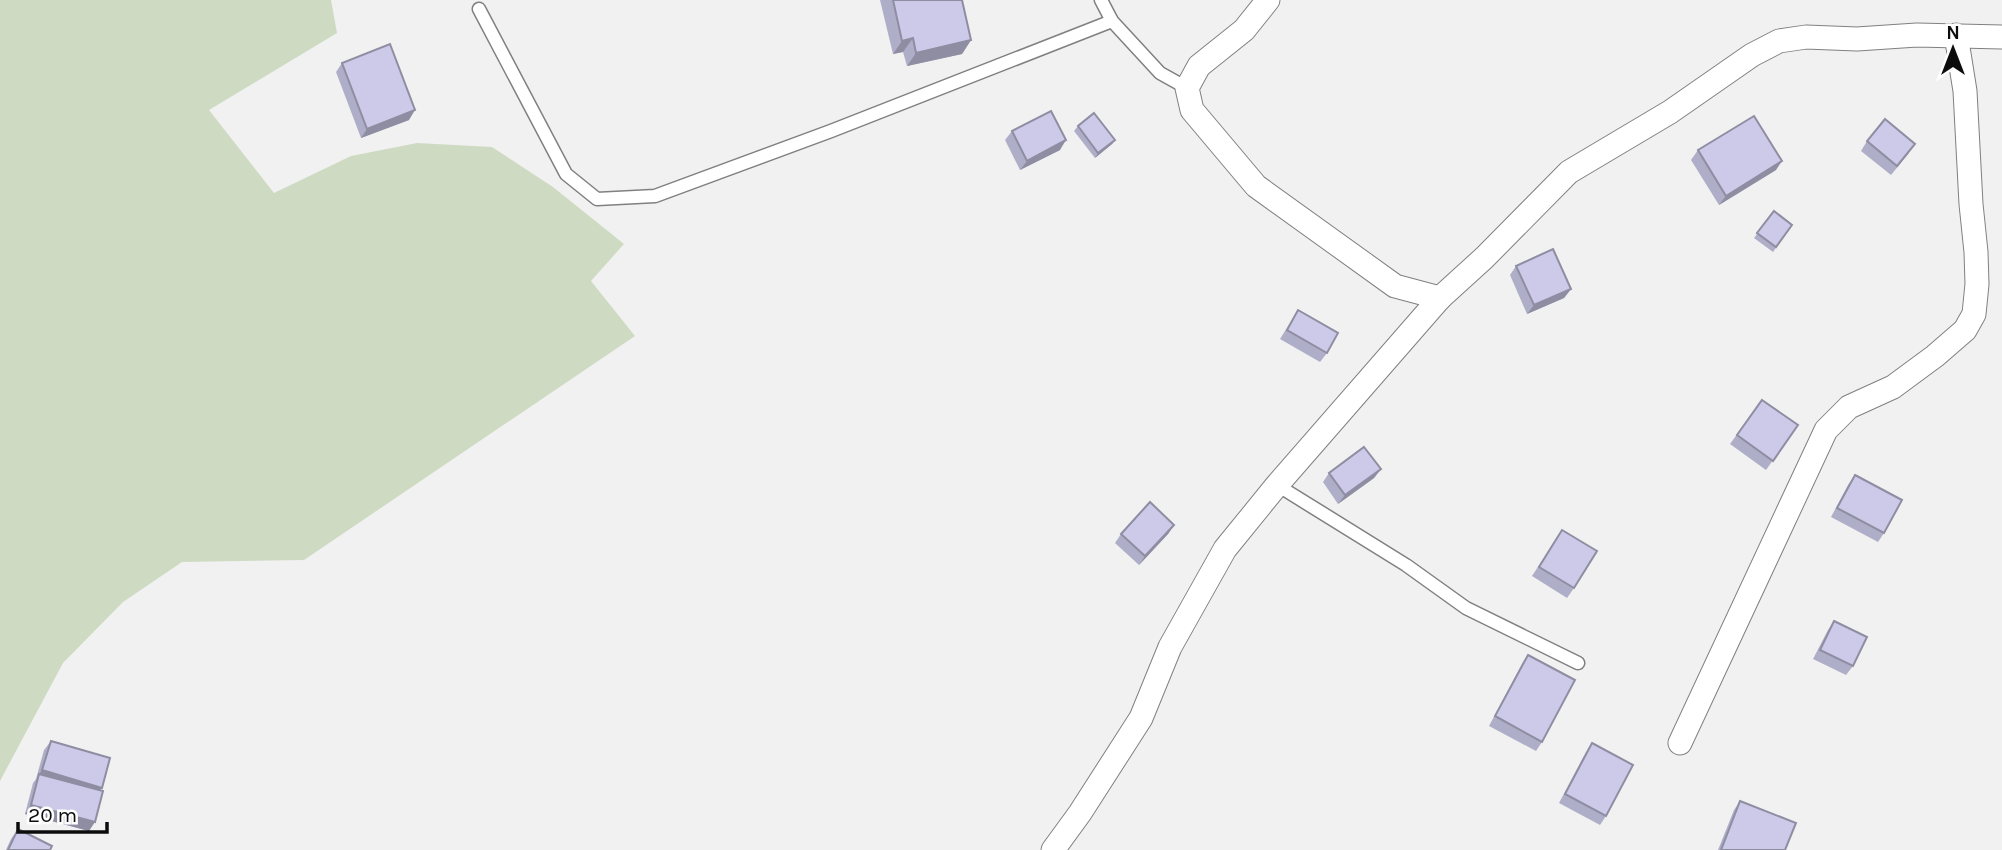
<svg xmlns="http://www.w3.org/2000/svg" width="2002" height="850" font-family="Karla,sans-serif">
  <rect width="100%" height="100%" fill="#f1f1f2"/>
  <polygon fill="#cedbc2" points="0,0 331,0 337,33 209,110 274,193 351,156 417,143 492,147 553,187 624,244 591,281 635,336 304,560 182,562 123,602 63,663 0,781"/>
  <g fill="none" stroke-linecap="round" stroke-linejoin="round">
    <defs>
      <g id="service">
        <polyline points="1101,0 1112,21 1160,73 1187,88"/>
        <polyline points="479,9 566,174 597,199 655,196 831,131 1112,21"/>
        <polyline points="1277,485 1406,565 1466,608 1578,663"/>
      </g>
      <g id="minor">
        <polyline points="1268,0 1244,30 1199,66 1187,88 1192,110 1256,186 1395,286 1440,298"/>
        <polyline points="1680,743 1826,430 1849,407 1893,387 1935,356 1965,330 1974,314 1977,284 1976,252 1971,204 1965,91 1956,35"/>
        <polyline points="1053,850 1080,813 1141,718 1170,647 1225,549 1277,485 1440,298 1484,258 1569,172 1670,112 1752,55 1779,41 1806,37 1857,39 1917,35 2002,37"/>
      </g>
    </defs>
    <use href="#service" stroke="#808081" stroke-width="15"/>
    <use href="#minor" stroke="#808081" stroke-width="25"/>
    <use href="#service" stroke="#fff" stroke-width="12"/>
    <use href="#minor" stroke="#fff" stroke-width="23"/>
  </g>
  <g fill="#afaec8">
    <polygon points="880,0 962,0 971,40 962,54 907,66 903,52 893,54"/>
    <polygon points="342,63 409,120 361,138 336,72"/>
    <polygon points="1078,126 1115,140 1112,144 1095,158 1074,131"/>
    <polygon points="1012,131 1060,150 1020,170 1005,140"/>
    <polygon points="1867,141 1909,153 1891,175 1861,151"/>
    <polygon points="1698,150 1776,170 1719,205 1691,160"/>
    <polygon points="1774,211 1792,225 1773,252 1754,238"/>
    <polygon points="1516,266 1571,289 1564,298 1527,314 1510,275"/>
    <polygon points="1298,310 1327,353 1320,362 1280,339"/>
    <polygon points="1762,400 1798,425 1766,470 1730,444"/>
    <polygon points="1381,469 1374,478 1338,504 1323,482 1329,473"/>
    <polygon points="1855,475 1884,533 1878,542 1831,517 1848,485"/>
    <polygon points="1174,525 1168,534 1139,565 1115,543 1121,534"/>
    <polygon points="1562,530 1574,588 1567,598 1532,576"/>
    <polygon points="1834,621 1853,666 1846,675 1813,659 1828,630"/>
    <polygon points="1528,655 1542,742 1536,751 1489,726 1522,664"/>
    <polygon points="51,741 100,790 89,831 25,814 33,783 36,779 44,750"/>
    <polygon points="1592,743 1606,816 1600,825 1559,803 1586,752"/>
    <polygon points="1740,801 1785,850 1718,850 1734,810"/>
    <polygon points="18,829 50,850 6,850 11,839"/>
  </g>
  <g fill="#8f8da2">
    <polygon points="913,38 903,52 893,54 902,41"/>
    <polygon points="971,40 962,54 907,66 916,53"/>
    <polygon points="415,110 409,120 361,138 367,129"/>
    <polygon points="1066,140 1060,150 1020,170 1027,161"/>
    <polygon points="1115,140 1112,144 1095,158 1098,153"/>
    <polygon points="1782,161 1776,170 1719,205 1726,196"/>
    <polygon points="1571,289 1564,298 1527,314 1534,305"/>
    <polygon points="1381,469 1374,478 1338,504 1345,495"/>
    <polygon points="1174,525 1168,534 1139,565 1145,556"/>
    <polygon points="42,770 102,788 95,797 39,774"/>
    <polygon points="31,805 95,822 89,831 25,814"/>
  </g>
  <g fill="#cccae8" stroke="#8f8da2" stroke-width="2">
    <polygon points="893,0 962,0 971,40 916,53 913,38 902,41"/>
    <polygon points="390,44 415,110 367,129 342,63"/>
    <polygon points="1051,111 1066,140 1027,161 1012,131"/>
    <polygon points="1094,113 1115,140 1098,153 1078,126"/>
    <polygon points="1754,116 1782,161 1726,196 1698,150"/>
    <polygon points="1885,119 1915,144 1897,166 1867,141"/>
    <polygon points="1774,211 1792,225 1776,247 1757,233"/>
    <polygon points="1553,249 1571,289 1534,305 1516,266"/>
    <polygon points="1298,310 1338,333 1327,353 1287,330"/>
    <polygon points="1762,400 1798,425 1773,461 1737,435"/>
    <polygon points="1364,447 1381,469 1345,495 1329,473"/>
    <polygon points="1855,475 1902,500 1884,533 1837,508"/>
    <polygon points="1150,502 1174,525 1145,556 1121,534"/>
    <polygon points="1562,530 1597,551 1574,588 1539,567"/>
    <polygon points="1834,621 1867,637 1853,666 1820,650"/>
    <polygon points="1528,655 1575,680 1542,742 1495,716"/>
    <polygon points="51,741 110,758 102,788 42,770"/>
    <polygon points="1592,743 1633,765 1606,816 1565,794"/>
    <polygon points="39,774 103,791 95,822 31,805"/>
    <polygon points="1740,801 1796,823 1785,850 1721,850"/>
    <polygon points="18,829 52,846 50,850 8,850"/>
  </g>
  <g transform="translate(1953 49)" stroke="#fefeff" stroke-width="5" paint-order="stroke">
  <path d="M0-5L12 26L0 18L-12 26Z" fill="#0c0c0c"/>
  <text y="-10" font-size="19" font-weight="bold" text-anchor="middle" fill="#0c0c0c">N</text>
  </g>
  <path d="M18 822v10h89v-10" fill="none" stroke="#0c0c0c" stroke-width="3.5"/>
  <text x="28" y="822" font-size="21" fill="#0c0c0c" stroke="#fefeff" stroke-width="5" paint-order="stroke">20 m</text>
</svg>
